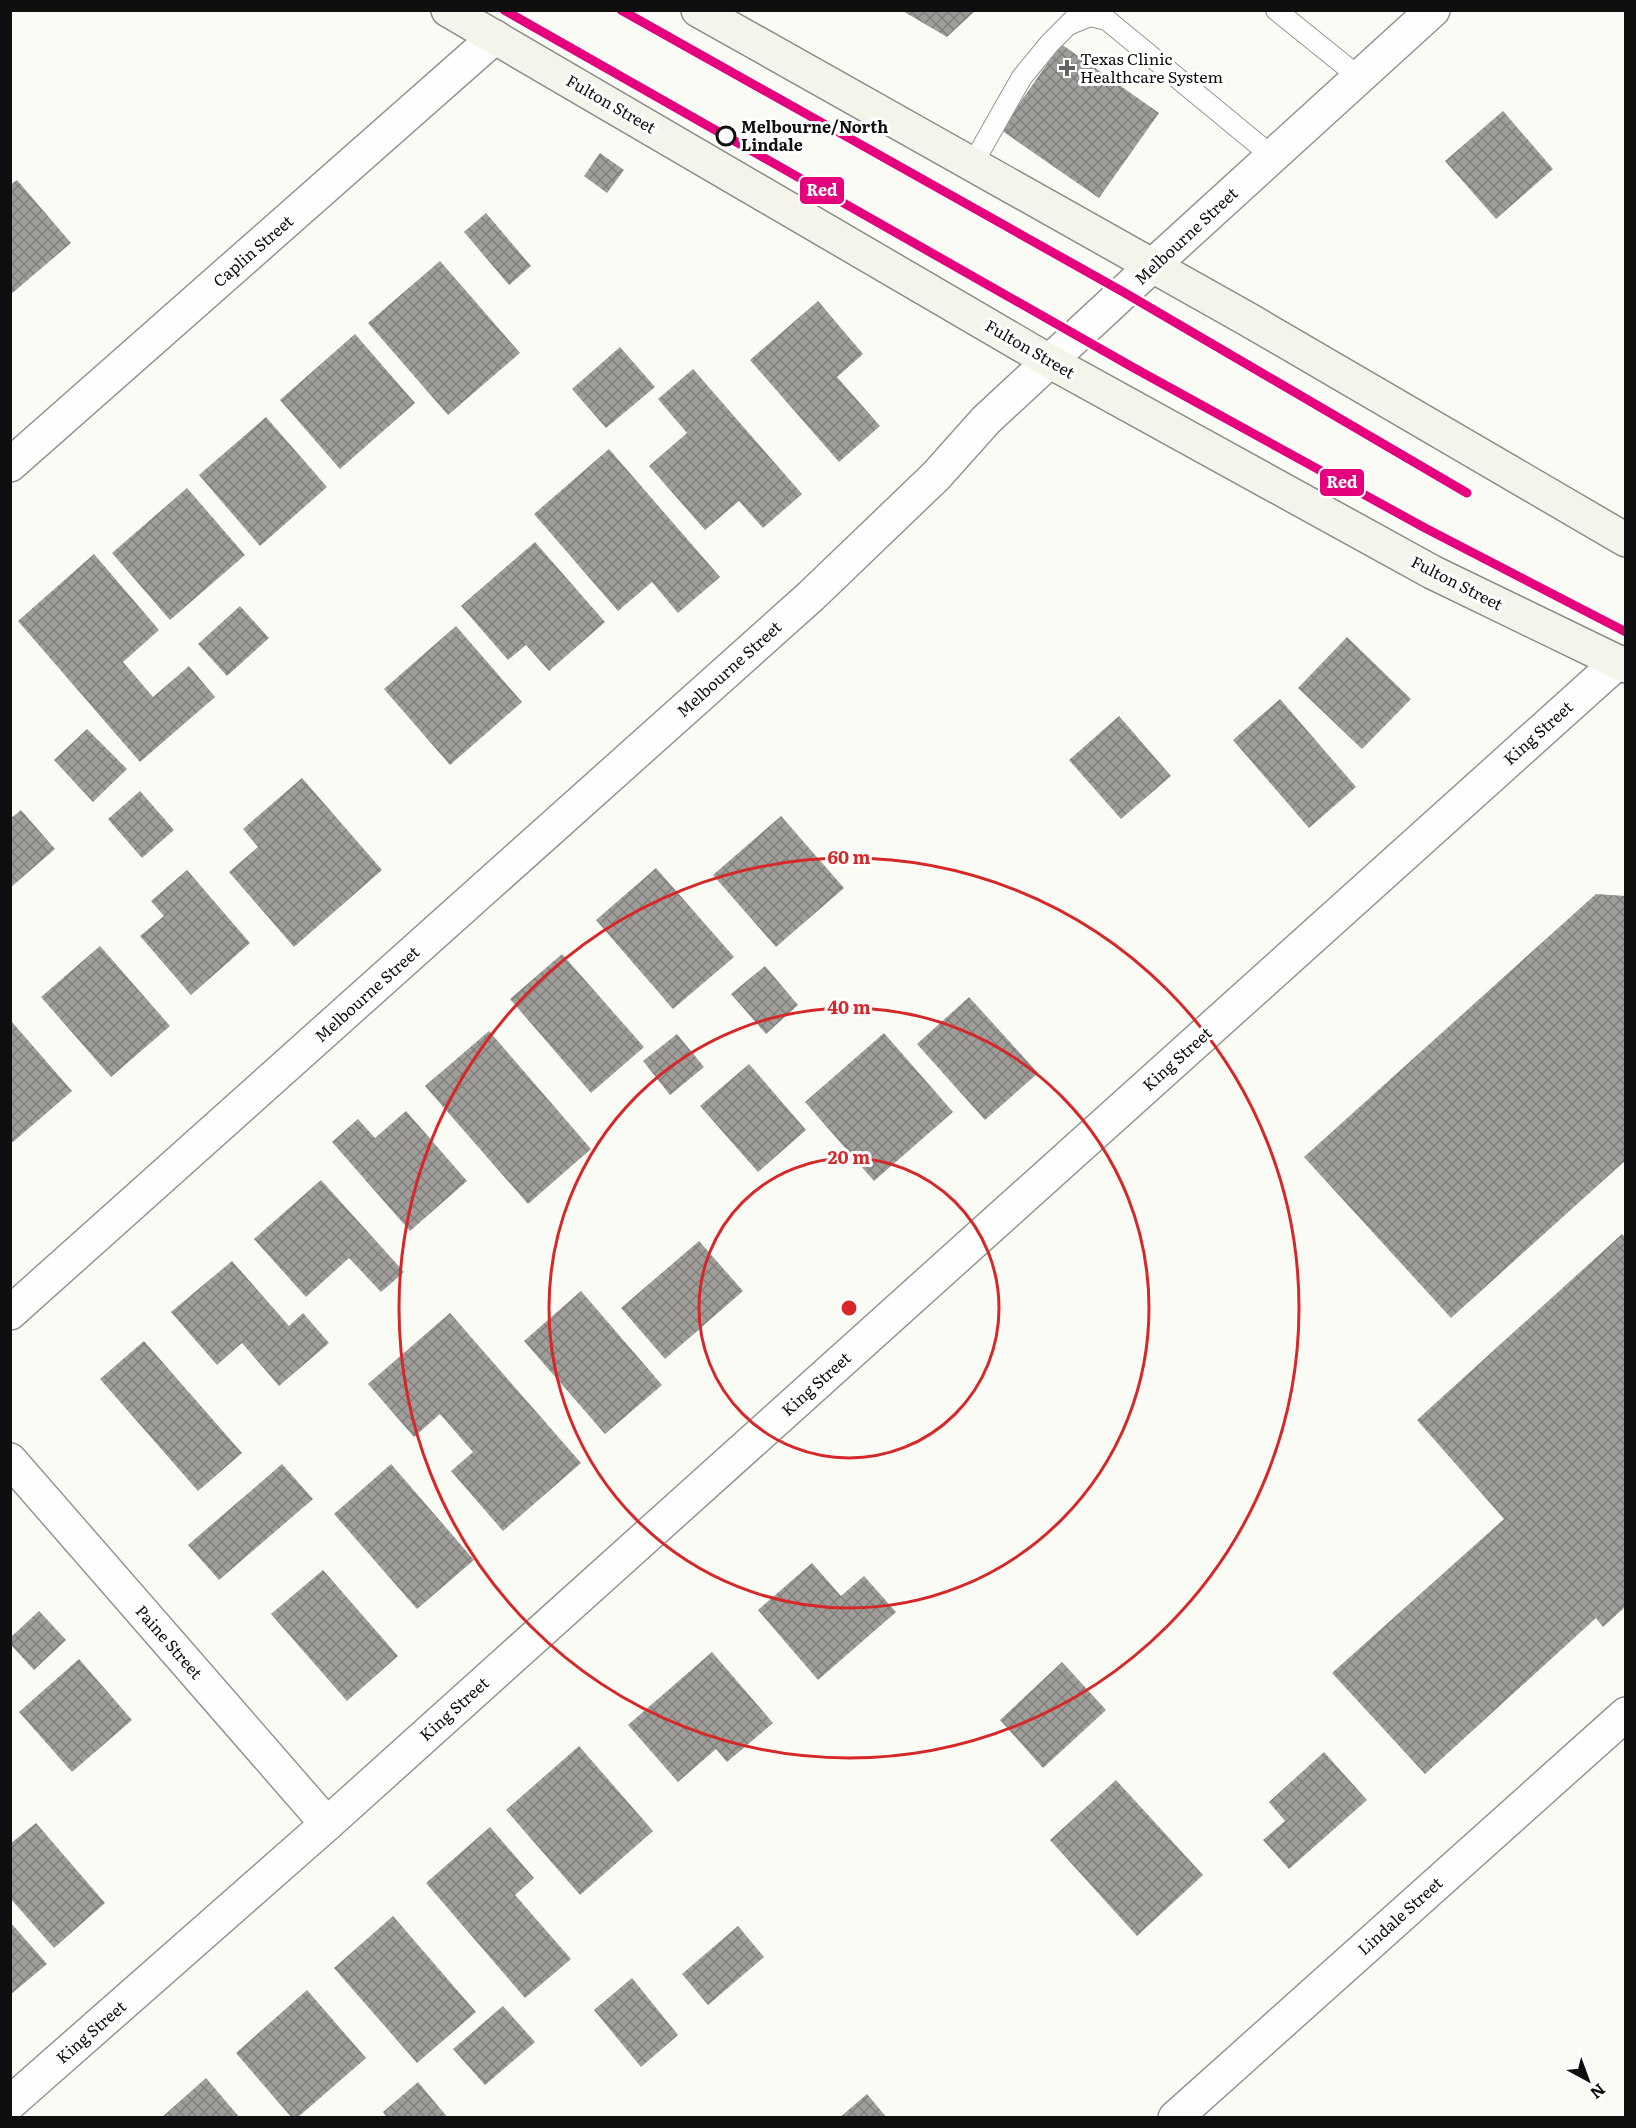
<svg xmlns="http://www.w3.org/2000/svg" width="1636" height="2128" font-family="Literata,serif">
  <defs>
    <pattern id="building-cross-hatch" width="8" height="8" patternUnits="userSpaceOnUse" patternTransform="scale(1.5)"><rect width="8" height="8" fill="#9f9e9a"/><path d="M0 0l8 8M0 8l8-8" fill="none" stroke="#807f7c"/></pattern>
  </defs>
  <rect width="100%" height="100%" fill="#fbfbf5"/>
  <g fill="url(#building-cross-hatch)">
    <polygon points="901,10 976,10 947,37"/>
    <polygon points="1061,44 1159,113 1099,198 1001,130"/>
    <polygon points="1503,111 1553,169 1496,219 1445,161"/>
    <polygon points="600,153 624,170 607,193 584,176"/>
    <polygon points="17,180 71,243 10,295 10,185"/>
    <polygon points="486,213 531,266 509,285 464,232"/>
    <polygon points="440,261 520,353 448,415 368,323"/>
    <polygon points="818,301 863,354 837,377 880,426 839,462 750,360"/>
    <polygon points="355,334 415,403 340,469 280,400"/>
    <polygon points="620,347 655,387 606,428 572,389"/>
    <polygon points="693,369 802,494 763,528 739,501 705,530 649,466 687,433 658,399"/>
    <polygon points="266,417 327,487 260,546 199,475"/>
    <polygon points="609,449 720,577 678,613 652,582 618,611 534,514"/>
    <polygon points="187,488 245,555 170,620 112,553"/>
    <polygon points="535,542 605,622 549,671 526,645 508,660 461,606"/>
    <polygon points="94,554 159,630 123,662 153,697 189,666 215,697 140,762 18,621"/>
    <polygon points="240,606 269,638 227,676 198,644"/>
    <polygon points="456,626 522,702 450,765 384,689"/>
    <polygon points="1347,637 1411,699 1362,749 1298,688"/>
    <polygon points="1280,699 1356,787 1309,828 1233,740"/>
    <polygon points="1119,716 1171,776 1121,819 1069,760"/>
    <polygon points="87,729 127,769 93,802 54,760"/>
    <polygon points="302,778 382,870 294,947 229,872 258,847 243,829"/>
    <polygon points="140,791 174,830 142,858 108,819"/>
    <polygon points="21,810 55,849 10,888 10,819"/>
    <polygon points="781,816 844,888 776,947 713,875"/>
    <polygon points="656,868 734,957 673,1009 596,920"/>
    <polygon points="187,870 250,943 191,995 140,936 164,916 151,901"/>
    <polygon points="1596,894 1626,896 1626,1160 1451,1318 1304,1157"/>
    <polygon points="100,946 170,1026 111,1077 41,997"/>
    <polygon points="562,954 644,1047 591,1093 510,999"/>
    <polygon points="765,966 798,1005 766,1034 731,994"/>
    <polygon points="969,997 1038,1073 985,1120 917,1044"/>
    <polygon points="12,1022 72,1091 13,1142 10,1140 10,1024"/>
    <polygon points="489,1031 591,1149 528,1204 425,1086"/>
    <polygon points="884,1033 953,1112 874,1181 805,1102"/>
    <polygon points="677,1034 704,1067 670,1095 643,1061"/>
    <polygon points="749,1064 806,1130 758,1172 700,1106"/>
    <polygon points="406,1111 467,1181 410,1231 332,1142 358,1119 375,1138"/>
    <polygon points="321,1180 404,1272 381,1292 349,1258 306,1297 254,1239"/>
    <polygon points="1622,1234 1626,1238 1626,1606 1603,1627 1596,1618 1425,1774 1332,1673 1504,1519 1417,1420"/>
    <polygon points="699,1241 743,1291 665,1359 621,1308"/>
    <polygon points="232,1261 289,1326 303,1313 329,1343 279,1386 242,1343 217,1365 171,1312"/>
    <polygon points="581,1291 662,1385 605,1434 524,1341"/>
    <polygon points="450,1313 581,1463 503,1531 451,1471 473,1452 440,1414 414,1437 368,1384"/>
    <polygon points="144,1341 242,1453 198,1491 100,1379"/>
    <polygon points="282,1464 313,1499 219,1580 188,1545"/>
    <polygon points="391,1464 474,1560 417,1609 334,1514"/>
    <polygon points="812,1563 841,1596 864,1576 896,1612 818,1680 758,1610"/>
    <polygon points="323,1570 398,1656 347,1701 271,1614"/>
    <polygon points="39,1611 66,1640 34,1670 10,1644 10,1638"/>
    <polygon points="712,1652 773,1723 727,1762 716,1749 678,1782 628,1725"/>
    <polygon points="79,1659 132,1720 72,1772 19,1712"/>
    <polygon points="1062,1662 1106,1710 1043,1768 1000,1720"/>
    <polygon points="579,1746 653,1831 580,1895 506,1810"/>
    <polygon points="1324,1752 1367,1800 1289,1869 1263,1840 1285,1821 1269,1802"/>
    <polygon points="1116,1780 1203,1875 1137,1936 1050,1840"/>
    <polygon points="36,1823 105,1903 54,1948 10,1898 10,1844"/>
    <polygon points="490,1827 534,1878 515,1895 571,1959 525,1998 426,1883"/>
    <polygon points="393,1916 476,2012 417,2063 334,1968"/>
    <polygon points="10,1922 47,1964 10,1995"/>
    <polygon points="738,1926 764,1957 708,2005 682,1974"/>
    <polygon points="632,1978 678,2035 641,2067 594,2010"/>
    <polygon points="307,1990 366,2058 297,2118 292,2118 236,2053"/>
    <polygon points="503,2006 535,2042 485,2085 453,2049"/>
    <polygon points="206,2078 240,2118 161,2118"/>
    <polygon points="418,2082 448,2118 387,2118 383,2112"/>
    <polygon points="867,2094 887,2118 839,2118"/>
  </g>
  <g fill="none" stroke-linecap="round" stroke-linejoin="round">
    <defs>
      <g id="service">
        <polyline points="1276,10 1359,77"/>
        <polyline points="1068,25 1090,16 1107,20 1272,156"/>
        <polyline points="972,165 1022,77 1050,43 1077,16"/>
      </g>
      <g id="minor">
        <polyline points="10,465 495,37"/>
        <polyline points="10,1313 811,596 936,476 986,420 1152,266 1433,10"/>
        <polyline points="10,1460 327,1824"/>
        <polyline points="10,2103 327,1824 1618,662"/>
        <polyline points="1175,2118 1626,1714"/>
      </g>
      <g id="secondary">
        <polyline points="448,10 1049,361 1432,572 1626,666"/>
        <polyline points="698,10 1249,320 1626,540"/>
      </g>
    </defs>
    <use href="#service" stroke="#959593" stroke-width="22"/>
    <use href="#minor" stroke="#959593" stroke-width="36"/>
    <use href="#secondary" stroke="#8c8c89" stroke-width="36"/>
    <use href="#service" stroke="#fefefe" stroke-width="20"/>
    <use href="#minor" stroke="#fefefe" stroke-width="33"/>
    <use href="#secondary" stroke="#f4f4eb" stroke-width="33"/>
    <defs>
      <g id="rail-1">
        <polyline points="504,10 1134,368 1425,528 1626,632"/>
        <polyline points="621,10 1125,293 1467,493"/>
      </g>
    </defs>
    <use href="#rail-1" stroke="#fff" stroke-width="14"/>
    <use href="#rail-1" stroke="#e5007d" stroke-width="9"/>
  </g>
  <g fill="none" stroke="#d62828" stroke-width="3">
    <circle cx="849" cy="1308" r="150"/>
    <circle cx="849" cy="1308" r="300"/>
    <circle cx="849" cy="1308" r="450"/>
  </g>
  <path fill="#626260" stroke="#fff" stroke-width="2" d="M1064 59h6v6h6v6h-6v6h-6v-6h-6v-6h6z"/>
  <circle fill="#fff" stroke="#0f0f0f" stroke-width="3" cx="726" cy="136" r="9"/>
  <g text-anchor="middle" stroke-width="6" stroke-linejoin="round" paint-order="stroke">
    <g font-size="16" fill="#0f0f0f" stroke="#fff" text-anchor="start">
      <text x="1080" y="65">Texas Clinic<tspan x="1080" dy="18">Healthcare System</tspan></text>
    </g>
    <g font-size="16" fill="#0f0f0f" stroke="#fff">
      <text transform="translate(611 104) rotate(30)" y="6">Fulton Street</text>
      <text transform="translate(1186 236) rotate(-43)" y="6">Melbourne Street</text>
      <text transform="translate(253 251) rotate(-41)" y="6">Caplin Street</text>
      <text transform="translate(1030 349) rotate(30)" y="6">Fulton Street</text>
      <text transform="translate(1457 583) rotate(27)" y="6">Fulton Street</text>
      <text transform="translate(729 669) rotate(-42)" y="6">Melbourne Street</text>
      <text transform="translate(1538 733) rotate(-42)" y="6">King Street</text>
      <text transform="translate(367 994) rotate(-42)" y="6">Melbourne Street</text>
      <text transform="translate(1177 1059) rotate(-42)" y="6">King Street</text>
      <text transform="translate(816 1384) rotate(-42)" y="6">King Street</text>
      <text transform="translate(169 1642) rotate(49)" y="6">Paine Street</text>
      <text transform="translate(454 1709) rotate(-42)" y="6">King Street</text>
      <text transform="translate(1400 1916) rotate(-42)" y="6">Lindale Street</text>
      <text transform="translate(91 2032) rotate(-41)" y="6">King Street</text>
    </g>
    <g font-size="16" font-weight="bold" fill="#0f0f0f" stroke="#fff" text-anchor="start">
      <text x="741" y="133">Melbourne/North<tspan x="741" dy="18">Lindale</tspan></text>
    </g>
  </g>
  <circle cx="849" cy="1308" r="9" fill="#d62828" stroke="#fff" stroke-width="3"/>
  <g font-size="18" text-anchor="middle" font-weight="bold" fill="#d62828" stroke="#fff" stroke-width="6" stroke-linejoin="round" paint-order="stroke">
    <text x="849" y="864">60 m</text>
    <text x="849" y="1014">40 m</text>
    <text x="849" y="1164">20 m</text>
  </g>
  <g stroke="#fff" stroke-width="2">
    <rect x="799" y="176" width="46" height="29" rx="6" fill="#e5007d"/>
    <rect x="1319" y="468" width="46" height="29" rx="6" fill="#e5007d"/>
  </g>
  <g font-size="16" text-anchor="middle" font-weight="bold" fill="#fff">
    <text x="822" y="196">Red</text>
    <text x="1342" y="488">Red</text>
  </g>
  <rect width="1636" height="2128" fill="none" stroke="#0f0f0f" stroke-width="24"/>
  <g transform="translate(1588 2080) rotate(139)" stroke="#ffffff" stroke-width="4.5" paint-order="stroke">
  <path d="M0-4.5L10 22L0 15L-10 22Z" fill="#0f0f0f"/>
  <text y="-9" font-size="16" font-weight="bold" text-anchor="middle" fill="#0f0f0f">N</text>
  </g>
</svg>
